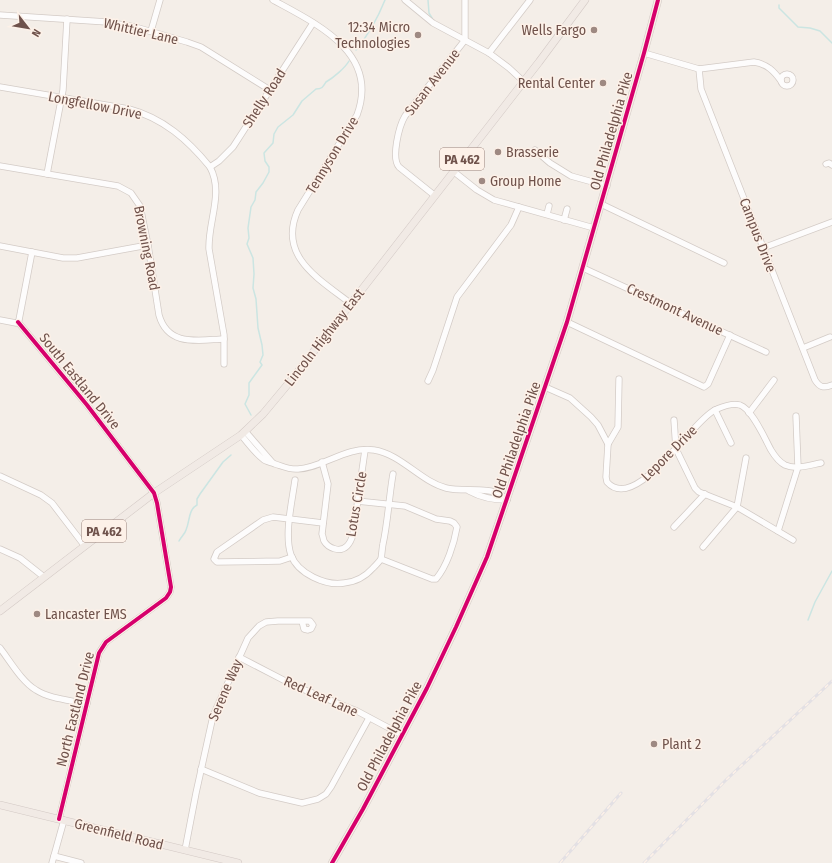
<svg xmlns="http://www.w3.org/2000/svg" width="832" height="863" font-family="'Fira Sans Condensed',sans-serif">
  <rect width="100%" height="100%" fill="#f4eee8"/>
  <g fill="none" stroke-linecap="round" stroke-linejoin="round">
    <g stroke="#cbe5e2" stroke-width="1.5">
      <polyline points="428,0 429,13 432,18"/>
      <polyline points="779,5 779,8 798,27 810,28 820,31 832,43"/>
      <path d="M356,50c13,-16 21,-30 29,-50"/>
      <path d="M251,415l-6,-11 4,-9v-12l13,-18 -2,-3 3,-7 -1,-10 -4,-17 -2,-29 -3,-11 1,-14 -1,-16 -6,-14 2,-6 -1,-10 3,-21 4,-7 1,-8 7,-9 6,-11v-5l-4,-6 -1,-8 9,-10 1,-9 4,-7 15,-12 9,-14 14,-12c6,0 7,-2 10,-7 7,-4 19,-14 23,-21"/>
      <path d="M179,541c2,-4 6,-7 7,-11 4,-9 2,-20 11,-25v-6l3,-5 23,-32 8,-7"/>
      <polyline points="808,620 815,602 832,571"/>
    </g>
    <defs>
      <g id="minor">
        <path d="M273,0c44,24 107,53 84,115l-59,95c-21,46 21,69 52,93"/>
        <polyline points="405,0 433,23 489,53 509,68 523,81"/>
        <polyline points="0,15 107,22 135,27 187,42 201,47 270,90"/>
        <polyline points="151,31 160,0"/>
        <polyline points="489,53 530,0"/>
        <path d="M644,53l55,16 2,20 114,291c5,8 9,8 17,5"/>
        <path d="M699,69l55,-7c13,2 20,9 27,19"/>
        <circle cx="787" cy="80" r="6"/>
        <path d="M0,87l129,22c34,9 59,31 81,58 14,26 -2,54 -1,82l15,86v29"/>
        <polyline points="535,150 550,163 571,176 607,186"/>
        <polyline points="826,164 829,163 832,165"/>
        <path d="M0,166l118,20 13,7 9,13 8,39 11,70c9,32 39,25 65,24"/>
        <polyline points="210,167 219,161 233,147 313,23"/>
        <polyline points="453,171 477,190 494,200 594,228"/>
        <polyline points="47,174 63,90 67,19"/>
        <path d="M434,195l-35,-28c-8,-9 0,-41 6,-51l60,-76v-40"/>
        <polyline points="601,204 724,263"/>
        <polyline points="547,214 549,206"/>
        <polyline points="564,220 567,209"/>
        <polyline points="0,246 63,258 77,258 148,245"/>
        <polyline points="763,248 832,222"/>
        <polyline points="583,268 766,352"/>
        <polyline points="0,320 16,323 18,322"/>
        <polyline points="18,322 87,405 154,493 157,503 171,587 170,592 166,598 106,642 99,653 59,819"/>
        <polyline points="18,322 19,320 32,252"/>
        <polyline points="567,322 704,387 708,384 730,335"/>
        <polyline points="803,348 830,337"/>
        <polyline points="428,381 433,370 457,297 511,225 519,207"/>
        <path d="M545,387l25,11 21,19 7,8 10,19 -2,33 1,5c29,33 86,-64 110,-73 7,-3 16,-6 23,-4 12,4 25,34 31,45 3,5 8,12 14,15 11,5 25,0 36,-2"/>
        <polyline points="715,410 731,443"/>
        <polyline points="749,413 774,380"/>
        <polyline points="674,420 676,449 695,488 699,492 737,507 793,540"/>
        <polyline points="245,431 272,462"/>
        <path d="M241,435c7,8 14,18 22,24 3,3 8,3 12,5 7,2 15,6 23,5 25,-1 48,-23 76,-19 27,4 46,31 72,38 15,4 41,-1 54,6 2,2 5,4 7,6"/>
        <polyline points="608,444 618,427 619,379"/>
        <path d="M322,462l6,22 -6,50c1,2 1,4 2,7 4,7 16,12 23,5 3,-3 5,-8 6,-12l12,-84"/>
        <polyline points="0,476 41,495 52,503 84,545"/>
        <path d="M295,480c-3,22 -11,55 -4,75 7,19 35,31 53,28 12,-1 21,-6 29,-15 3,-3 6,-6 8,-9 1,-5 1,-11 2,-15 5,-23 6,-47 10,-70"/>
        <path d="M469,491c11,6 25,9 38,9"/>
        <path d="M357,501l48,5 31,13 14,2 4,2 3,4c-3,17 -10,39 -21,52h-4l-51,-20"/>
        <polyline points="674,527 705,494"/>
        <polyline points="778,531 798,467 796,416"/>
        <polyline points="703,547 737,507 746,458"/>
        <polyline points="0,549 20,558 44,577"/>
        <polyline points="292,557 280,561 217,562 214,559 217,552 263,520 273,517 323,523"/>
        <path d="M0,648c10,13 22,34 36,42 14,9 34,10 51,14"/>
        <polyline points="239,657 295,686 357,711 402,735"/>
        <polyline points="201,769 259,793 302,803 318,799 326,794 331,787 369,718"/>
        <polyline points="185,850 196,793 213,716 248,638 259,626 266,622 278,621 310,621 313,625 311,629 308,630 304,629 302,621"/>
        <polyline points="54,856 81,863"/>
        <polyline points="52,863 64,820"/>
      </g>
      <g id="major">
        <polyline points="0,611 154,493 241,435 263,414 293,378 539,62 585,0"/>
        <polyline points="0,805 238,863"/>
        <polyline points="332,863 363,809 427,688 456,627 487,557 567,322 644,53 658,0"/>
      </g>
    </defs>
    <use href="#minor" stroke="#d3cbc6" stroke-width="7"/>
    <use href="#major" stroke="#d3c9c5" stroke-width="8"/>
    <use href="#minor" stroke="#fdfcfc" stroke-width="5.5"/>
    <use href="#major" stroke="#f1eae5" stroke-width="7"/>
    <defs>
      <g id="rail">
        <polyline points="560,863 621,793"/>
        <polyline points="644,863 727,779 832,681"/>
      </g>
    </defs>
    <use href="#rail" stroke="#e3e0e4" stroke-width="3"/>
    <use href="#rail" stroke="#fdf1e8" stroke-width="1.5" stroke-dasharray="4.5" stroke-linecap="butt"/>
    <defs>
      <g id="cycleway">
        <polyline points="18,322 87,405 154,493 157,503 171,587 170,592 166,598 106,642 99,653 59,819"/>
        <polyline points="332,863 363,809 427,688 456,627 487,557 567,322 644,53 658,0"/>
      </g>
    </defs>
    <use href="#cycleway" stroke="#fdf1e8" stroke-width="6"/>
    <use href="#cycleway" stroke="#d6006c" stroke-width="4"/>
  </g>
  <g fill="#9e8982" stroke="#fdf1e8" stroke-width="1.5">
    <circle cx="594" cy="30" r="4"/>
    <circle cx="418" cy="35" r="4"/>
    <circle cx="603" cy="83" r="4"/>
    <circle cx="498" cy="152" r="4"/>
    <circle cx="482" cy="181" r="4"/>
    <circle cx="37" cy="614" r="4"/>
    <circle cx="654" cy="744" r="4"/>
  </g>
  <g text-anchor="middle" stroke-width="3" stroke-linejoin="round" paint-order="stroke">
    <g fill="#fdf1e8" stroke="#9a827a" stroke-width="1">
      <rect x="440" y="148" width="44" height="22" rx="3"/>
      <rect x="82" y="520" width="44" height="22" rx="3"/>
    </g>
    <g font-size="13" font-weight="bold" fill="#6f524b">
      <text x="462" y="164">PA 462</text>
      <text x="104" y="536">PA 462</text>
    </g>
    <g font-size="14" fill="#6f524b" stroke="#fdf1e8" text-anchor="start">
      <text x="410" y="32" text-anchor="end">12:34 Micro<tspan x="410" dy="16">Technologies</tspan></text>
      <text x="586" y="35" text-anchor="end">Wells Fargo</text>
      <text x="595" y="88" text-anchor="end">Rental Center</text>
      <text x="506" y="157">Brasserie</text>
      <text x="490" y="186">Group Home</text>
      <text x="45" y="619">Lancaster EMS</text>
      <text x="662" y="749">Plant 2</text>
    </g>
    <g font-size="14" fill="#6f524b" stroke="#fdf1e8">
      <text transform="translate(141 31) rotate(13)" y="5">Whittier Lane</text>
      <text transform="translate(432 82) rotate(-52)" y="5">Susan Avenue</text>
      <text transform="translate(264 98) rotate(-57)" y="5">Shelly Road</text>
      <text transform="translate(95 105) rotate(11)" y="5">Longfellow Drive</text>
      <text transform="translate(611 131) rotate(-74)" y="5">Old Philadelphia Pike</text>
      <text transform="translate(332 155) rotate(-59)" y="5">Tennyson Drive</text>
      <text transform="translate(758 235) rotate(69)" y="5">Campus Drive</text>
      <text transform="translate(147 248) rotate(79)" y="5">Browning Road</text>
      <text transform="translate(675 309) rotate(25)" y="5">Crestmont Avenue</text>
      <text transform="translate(324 337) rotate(-52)" y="5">Lincoln Highway East</text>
      <text transform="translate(80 381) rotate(51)" y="5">South Eastland Drive</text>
      <text transform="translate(516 440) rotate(-71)" y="5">Old Philadelphia Pike</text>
      <text transform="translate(669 453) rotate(-45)" y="5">Lepore Drive</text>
      <text transform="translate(356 504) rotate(-80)" y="5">Lotus Circle</text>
      <text transform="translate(225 690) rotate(-67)" y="5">Serene Way</text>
      <text transform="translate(321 696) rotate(24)" y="5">Red Leaf Lane</text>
      <text transform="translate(75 709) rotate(-76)" y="5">North Eastland Drive</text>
      <text transform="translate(389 736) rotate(-62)" y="5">Old Philadelphia Pike</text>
      <text transform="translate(119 834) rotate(14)" y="5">Greenfield Road</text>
    </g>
  </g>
  <g transform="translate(28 28) rotate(121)" stroke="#fdf1e8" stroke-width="3" paint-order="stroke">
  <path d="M0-3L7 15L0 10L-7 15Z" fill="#6f524b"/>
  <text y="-6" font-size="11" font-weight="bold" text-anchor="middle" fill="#6f524b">N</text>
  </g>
</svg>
